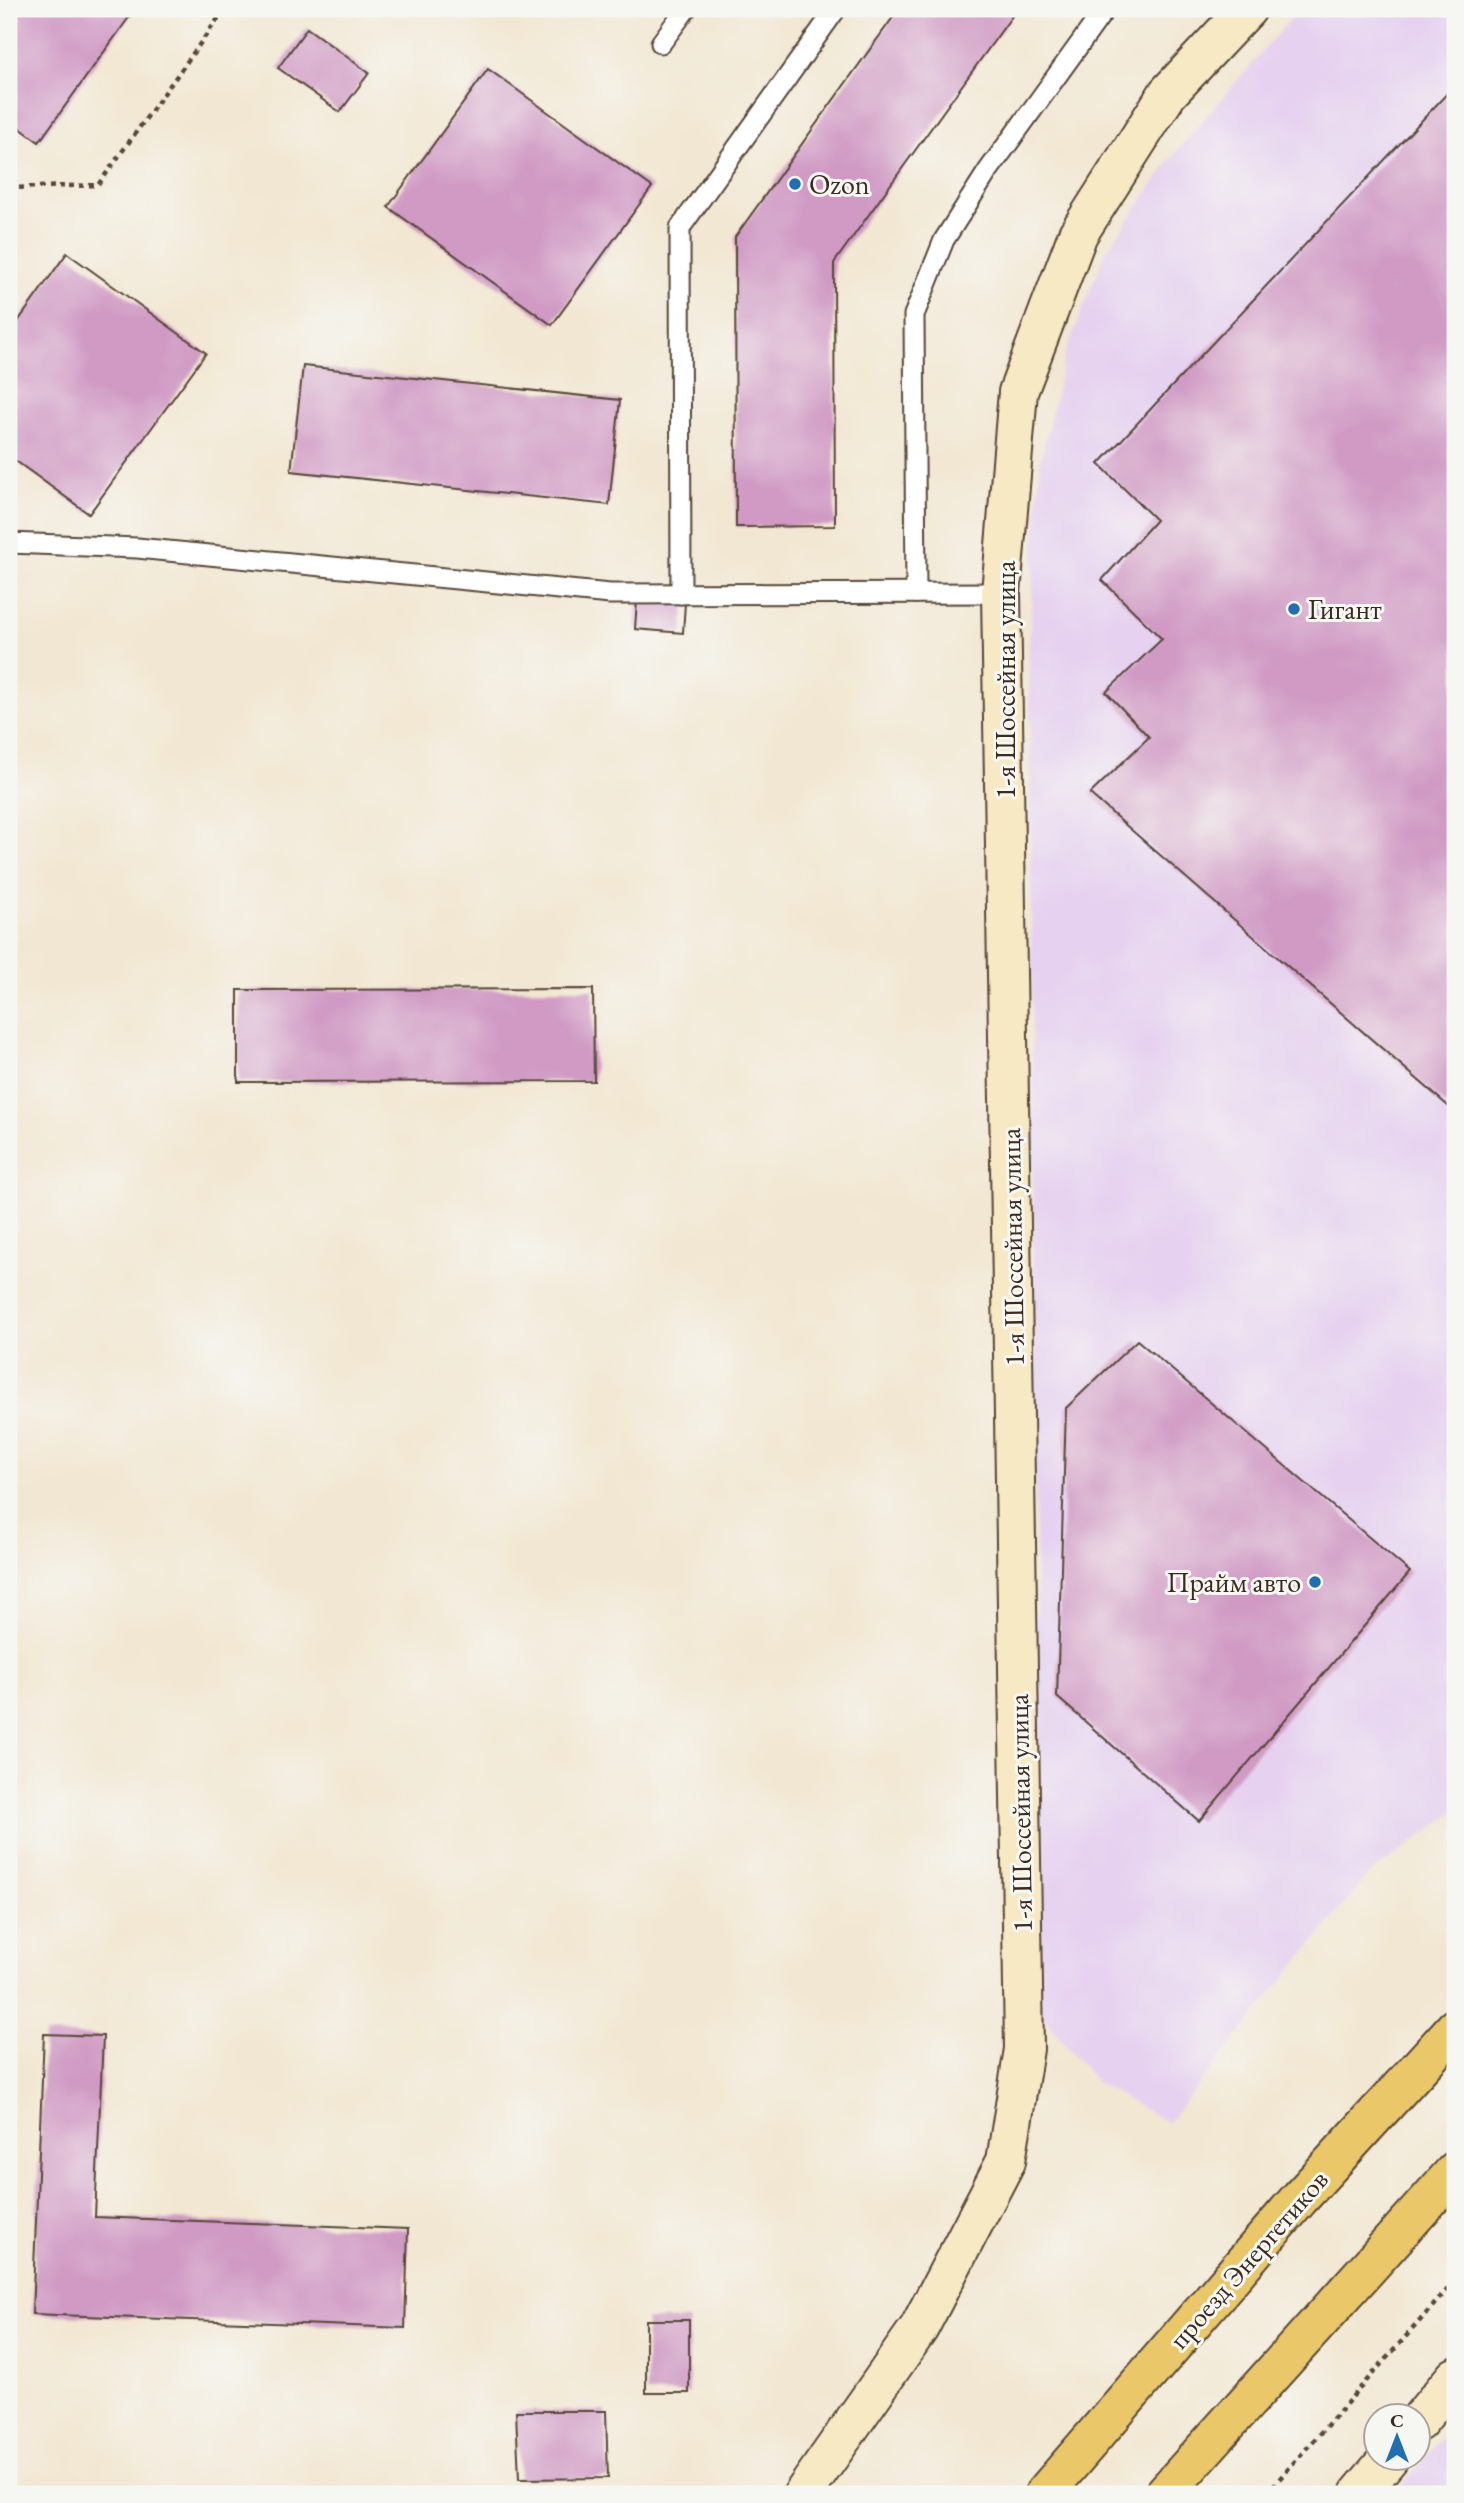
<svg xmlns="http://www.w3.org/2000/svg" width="1464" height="2503" font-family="'EB Garamond',serif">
  <rect width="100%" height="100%" fill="#f6f6f2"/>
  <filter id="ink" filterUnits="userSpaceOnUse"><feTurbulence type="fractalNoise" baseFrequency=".0143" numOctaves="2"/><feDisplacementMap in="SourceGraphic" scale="14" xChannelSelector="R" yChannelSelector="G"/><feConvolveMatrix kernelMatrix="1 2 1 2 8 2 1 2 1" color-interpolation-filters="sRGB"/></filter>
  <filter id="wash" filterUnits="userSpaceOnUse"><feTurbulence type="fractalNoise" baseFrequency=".00686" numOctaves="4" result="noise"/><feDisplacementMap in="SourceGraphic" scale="28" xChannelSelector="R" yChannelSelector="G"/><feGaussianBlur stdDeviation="1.57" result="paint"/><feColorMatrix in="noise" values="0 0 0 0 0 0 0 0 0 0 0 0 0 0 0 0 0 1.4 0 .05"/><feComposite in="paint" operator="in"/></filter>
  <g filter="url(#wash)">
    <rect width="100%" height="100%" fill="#f2e7d2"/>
    <g fill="#e6d2f0">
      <polygon points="1299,9 1455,9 1455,1812 1368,1875 1168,2123 1096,2082 1039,2012 1029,643 1040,463 1065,354 1106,251 1177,151"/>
      <polygon points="1455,2422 1455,2494 1394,2494"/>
    </g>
    <g id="blocks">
      <g fill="#d09ac4">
        <polygon points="9,9 135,9 39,142 9,120"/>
        <polygon points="899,9 1017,9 834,263 835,526 736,527 735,237"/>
        <polygon points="307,28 369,73 340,112 278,68"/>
        <polygon points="488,69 652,187 552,325 388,207"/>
        <polygon points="1455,85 1455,1112 1090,794 1149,737 1106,692 1162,639 1102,580 1156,520 1099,464"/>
        <polygon points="67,253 206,353 89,514 9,456 9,334"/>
        <polygon points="303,366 620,400 609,505 291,471"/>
        <polygon points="637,600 685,603 683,633 635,629"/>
        <polygon points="593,989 594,1081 238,1082 238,990"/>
        <polygon points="1137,1340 1410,1572 1199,1821 1057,1697 1066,1408"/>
        <polygon points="44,2034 103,2036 95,2217 408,2229 405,2328 32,2314"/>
        <rect x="646" y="2320" width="43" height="73"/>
        <polygon points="516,2411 606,2411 608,2478 519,2479"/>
      </g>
    </g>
  </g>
  <g filter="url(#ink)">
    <use href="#blocks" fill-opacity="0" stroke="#564639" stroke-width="2"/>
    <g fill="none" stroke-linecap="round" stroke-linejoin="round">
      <defs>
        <g id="lane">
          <polyline points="661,43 686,9"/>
          <polyline points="9,543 137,548 610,594 1001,593"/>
          <polyline points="916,593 914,315 944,240 988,171 1105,9"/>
          <polyline points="681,594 680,228 836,9"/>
        </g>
        <g id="secondary">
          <polyline points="1418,2422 1455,2377"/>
          <polyline points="803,2494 919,2328 1006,2161 1024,2049 1001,593 1018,392 1078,234 1168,93 1247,9"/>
          <polyline points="1359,2494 1389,2458"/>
        </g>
        <g id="primary">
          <polyline points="1044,2494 1299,2199 1455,2028"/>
          <polyline points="1164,2494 1455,2171"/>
        </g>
      </defs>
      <use href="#lane" stroke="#564639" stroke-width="23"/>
      <use href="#secondary" stroke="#564639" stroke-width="42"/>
      <use href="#primary" stroke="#564639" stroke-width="42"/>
      <g stroke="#564639" stroke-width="4.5" stroke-dasharray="5 5" stroke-linecap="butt">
        <polyline points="9,188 98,185 225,9"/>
        <polyline points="1266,2494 1455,2281"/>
      </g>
      <use href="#lane" stroke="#fff" stroke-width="19"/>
      <use href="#secondary" stroke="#f7e9c3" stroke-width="38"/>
      <use href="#primary" stroke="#eac769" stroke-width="38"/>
    </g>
  </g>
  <g fill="#1f6fb2" stroke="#f6f6f2" stroke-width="2.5">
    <circle cx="795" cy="184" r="7"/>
    <circle cx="1294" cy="609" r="7"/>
    <circle cx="1315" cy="1582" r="7"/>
  </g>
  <g text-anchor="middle" stroke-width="6" stroke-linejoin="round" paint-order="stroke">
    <g font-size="28" fill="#3b2a1e" stroke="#f6f6f2" text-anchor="start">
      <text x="809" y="194">Ozon</text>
      <text x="1308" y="619">Гигант</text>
      <text x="1301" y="1592" text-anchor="end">Прайм авто</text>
    </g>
    <g font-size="28" fill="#3b2a1e" stroke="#f6f6f2">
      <text transform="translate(1005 680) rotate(-90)" y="10">1-я Шоссейная улица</text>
      <text transform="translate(1012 1247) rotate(-91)" y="10">1-я Шоссейная улица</text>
      <text transform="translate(1020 1813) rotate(-91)" y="10">1-я Шоссейная улица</text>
      <text transform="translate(1248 2259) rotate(-49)" y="10">проезд Энергетиков</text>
    </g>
  </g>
  <rect width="1464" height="2503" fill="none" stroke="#f6f6f2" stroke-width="35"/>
  <g transform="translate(1397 2437)"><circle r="33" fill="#f6f6f2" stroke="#aba49d" stroke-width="2"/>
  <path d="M0-5L12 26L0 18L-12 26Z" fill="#1f6fb2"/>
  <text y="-10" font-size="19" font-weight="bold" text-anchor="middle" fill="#3b2a1e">С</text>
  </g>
</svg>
